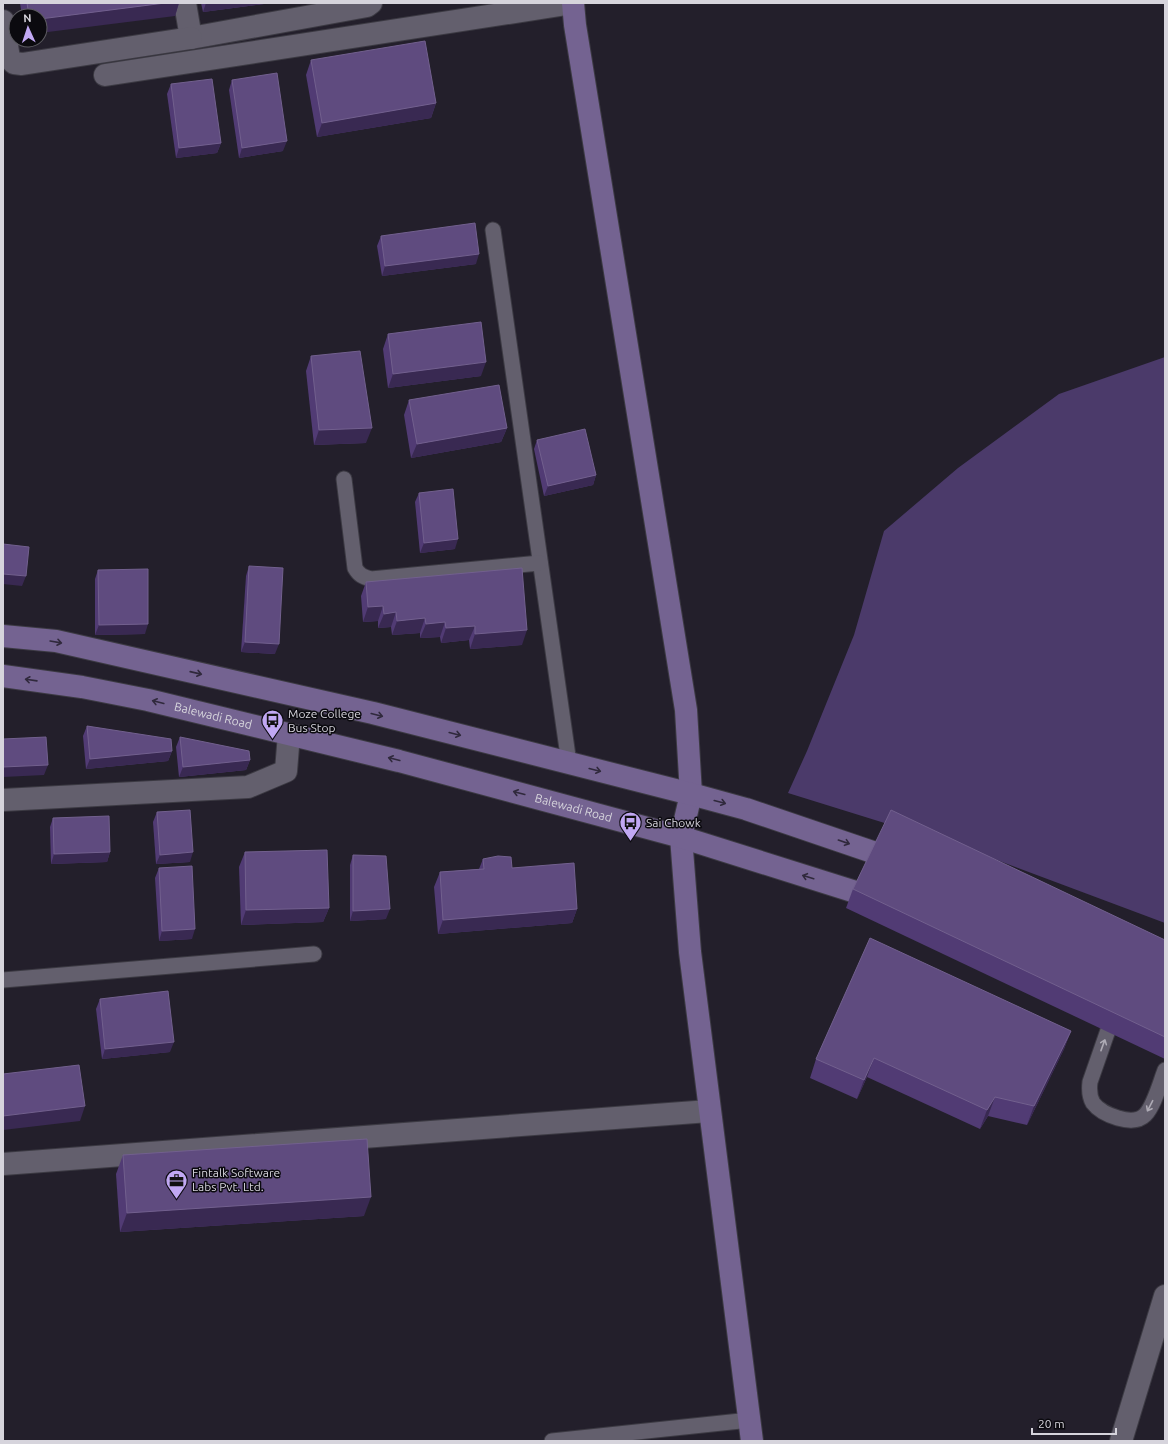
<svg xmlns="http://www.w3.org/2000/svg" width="1168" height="1444" font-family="Ubuntu,sans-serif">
  <rect width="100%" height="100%" fill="#231f2b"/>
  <polygon fill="#4b3a6a" points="1165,357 1165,923 965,848 788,793 807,751 854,635 884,531 958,468 1059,394"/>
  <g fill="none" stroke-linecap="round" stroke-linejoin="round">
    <defs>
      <g id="lane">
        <polyline points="493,230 569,763"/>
        <path d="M344,479l11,89c4,7 8,9 16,11l169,-16"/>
        <polyline points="3,980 314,954"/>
        <path d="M1114,1013l-24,69c-1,8 -1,14 3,21 9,12 40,24 52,12 9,-9 15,-32 20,-45"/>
        <polyline points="552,1441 750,1420"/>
      </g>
      <g id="street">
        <polyline points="185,3 191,38 367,6 371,3"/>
        <polyline points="3,21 9,58 14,63 22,64 191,38"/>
        <polyline points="105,75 573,3"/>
        <polyline points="3,800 248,787 286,771 289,734"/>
        <polyline points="3,1164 709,1111"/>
        <polyline points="1121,1441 1165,1296"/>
      </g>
      <g id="secondary">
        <polyline points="573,3 575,25 686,710 691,794 681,837 690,952 752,1441"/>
        <polyline points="3,636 56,641 373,713 691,794 746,809 899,861"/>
        <path id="s1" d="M3,676l79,11 66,13 251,61 282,76 200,63"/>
      </g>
    </defs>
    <use href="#lane" stroke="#3c3a43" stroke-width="17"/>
    <use href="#street" stroke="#3c3a43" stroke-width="24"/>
    <use href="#secondary" stroke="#3c3a43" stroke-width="24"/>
    <use href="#lane" stroke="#635f6d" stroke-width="15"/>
    <use href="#street" stroke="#635f6d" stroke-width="22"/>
    <use href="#secondary" stroke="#746391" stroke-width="22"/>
  </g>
  <g fill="#513b74">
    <polygon points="20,3 179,3 175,16 22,16"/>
    <polygon points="201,3 272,3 203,12"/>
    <polygon points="311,60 436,103 431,118 317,137 306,75"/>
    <polygon points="232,80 283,151 239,158 229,90"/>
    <polygon points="171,84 221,143 217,153 176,158 167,94"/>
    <polygon points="381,236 476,264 382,276 377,246"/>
    <polygon points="388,334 481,376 388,388 383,349"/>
    <polygon points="311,356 366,443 314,445 306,371"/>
    <polygon points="409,400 507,428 501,442 411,458 404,415"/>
    <polygon points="537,440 596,475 593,485 544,496 534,449"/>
    <polygon points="419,493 455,549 420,553 415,502"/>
    <polygon points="249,566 275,654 241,652 246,576"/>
    <polygon points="98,570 145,634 95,635 95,579"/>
    <polygon points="366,582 522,645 470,649 469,640 441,643 440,637 420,638 420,633 392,635 391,627 378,628 378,621 363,622 361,596"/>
    <polygon points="87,726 172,751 168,761 86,769 83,736"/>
    <polygon points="180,737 250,760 246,770 179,777 176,747"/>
    <polygon points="157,812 190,862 156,864 153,822"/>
    <polygon points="53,818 110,852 107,862 51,864 50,827"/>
    <polygon points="245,852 329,908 323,922 241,925 239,867"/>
    <polygon points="353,855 386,919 350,921 350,865"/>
    <polygon points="483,859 512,868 577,909 572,923 438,934 434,887 440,872 479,869"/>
    <polygon points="159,868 192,939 159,941 155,878"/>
    <polygon points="853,889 1165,940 1165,1059 846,908"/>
    <polygon points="100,999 170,1052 102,1059 96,1009"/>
    <polygon points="1071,1031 1064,1049 1027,1125 988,1116 980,1129 867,1077 857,1099 810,1078 816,1059"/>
    <polygon points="123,1155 364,1216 120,1232 116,1174"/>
  </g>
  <g fill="#392952">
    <polygon points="165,3 179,3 175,16 40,33 40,19"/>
    <polygon points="206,3 272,3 203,12"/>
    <polygon points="436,103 431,118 317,137 322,123"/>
    <polygon points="287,141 283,151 239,158 242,148"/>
    <polygon points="221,143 217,153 176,158 179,148"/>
    <polygon points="479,254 476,264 382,276 385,266"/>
    <polygon points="486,362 481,376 388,388 393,374"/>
    <polygon points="372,428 366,443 314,445 319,430"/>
    <polygon points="507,428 501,442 411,458 417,444"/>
    <polygon points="596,475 593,485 544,496 548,486"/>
    <polygon points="458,539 455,549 420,553 424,543"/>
    <polygon points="3,574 26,576 22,586 3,584"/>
    <polygon points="383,606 378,621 363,622 368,607"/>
    <polygon points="396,612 391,627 378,628 384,614"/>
    <polygon points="425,618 420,633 392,635 397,621"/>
    <polygon points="445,622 440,637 420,638 426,624"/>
    <polygon points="148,624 145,634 95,635 99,625"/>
    <polygon points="475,626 469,640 441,643 446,628"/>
    <polygon points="527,630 522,645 470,649 475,634"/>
    <polygon points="245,642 279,644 275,654 241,652"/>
    <polygon points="172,751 168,761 86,769 90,759"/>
    <polygon points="250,760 246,770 179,777 183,767"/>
    <polygon points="48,765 44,775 3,777 3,767"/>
    <polygon points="110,852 107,862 51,864 54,854"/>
    <polygon points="193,852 190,862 156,864 160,855"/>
    <polygon points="329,908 323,922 241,925 246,910"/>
    <polygon points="390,909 386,919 350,921 353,911"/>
    <polygon points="577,909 572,923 438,934 443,920"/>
    <polygon points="195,929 192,939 159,941 162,931"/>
    <polygon points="1071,1031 1064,1049 1027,1125 1034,1106"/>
    <polygon points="174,1042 170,1052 102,1059 105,1049"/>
    <polygon points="874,1058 867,1077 857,1099 864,1080"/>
    <polygon points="995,1097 988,1116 980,1129 987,1110"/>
    <polygon points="85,1106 80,1121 3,1130 3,1116"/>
    <polygon points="371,1197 364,1216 120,1232 127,1213"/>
  </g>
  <g fill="#5f4b7f" stroke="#72608e">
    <polygon points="27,3 165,3 40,19 40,16 29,16"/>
    <polygon points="425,41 436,103 322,123 311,60"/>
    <polygon points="277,73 287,141 242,148 232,80"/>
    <polygon points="212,79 221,143 179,148 171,84"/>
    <polygon points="475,223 479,254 385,266 381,236"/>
    <polygon points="481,322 486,362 393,374 388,334"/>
    <polygon points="360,351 372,428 319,430 311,356"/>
    <polygon points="499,385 507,428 417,444 409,400"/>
    <polygon points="585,429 596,475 548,486 537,440"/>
    <polygon points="453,489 458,539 424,543 419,493"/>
    <polygon points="3,544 29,547 26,576 3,574"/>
    <polygon points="249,566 283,568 279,644 245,642"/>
    <polygon points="522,568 527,630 475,634 475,626 446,628 445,622 426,624 425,618 397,621 396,612 384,614 383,606 368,607 366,582"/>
    <polygon points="148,569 148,624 99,625 98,570"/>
    <polygon points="87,726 171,739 172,751 90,759"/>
    <polygon points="46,737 48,765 3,767 3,739"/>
    <polygon points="180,737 249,751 250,760 183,767"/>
    <polygon points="190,810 193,852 160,855 157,812"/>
    <polygon points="891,810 1165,940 1165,1037 853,889"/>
    <polygon points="109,816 110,852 54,854 53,818"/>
    <polygon points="327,850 329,908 246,910 245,852"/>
    <polygon points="353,855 386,856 390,909 353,911"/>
    <polygon points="498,856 511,857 512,868 574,863 577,909 443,920 440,872 484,869 483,859"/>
    <polygon points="192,866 195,929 162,931 159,868"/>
    <polygon points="870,938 1071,1031 1034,1106 995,1097 987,1110 874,1058 864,1080 816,1059"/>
    <polygon points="168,991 174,1042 105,1049 100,999"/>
    <polygon points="79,1065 85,1106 3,1116 3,1074"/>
    <polygon points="367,1139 371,1197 127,1213 123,1155"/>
  </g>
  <defs><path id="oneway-shaft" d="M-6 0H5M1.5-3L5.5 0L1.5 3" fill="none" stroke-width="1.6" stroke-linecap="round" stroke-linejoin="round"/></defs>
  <g stroke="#30293c">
    <use href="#oneway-shaft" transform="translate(56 642) rotate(10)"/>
    <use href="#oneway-shaft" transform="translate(196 673) rotate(13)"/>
    <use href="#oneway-shaft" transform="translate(31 680) rotate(-172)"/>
    <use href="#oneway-shaft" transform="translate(158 702) rotate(-166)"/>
    <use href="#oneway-shaft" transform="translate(377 715) rotate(14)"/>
    <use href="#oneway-shaft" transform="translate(455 734) rotate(14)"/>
    <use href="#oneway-shaft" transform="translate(394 759) rotate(-166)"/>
    <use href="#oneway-shaft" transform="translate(595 770) rotate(14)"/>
    <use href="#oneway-shaft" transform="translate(519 793) rotate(-165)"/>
    <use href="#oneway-shaft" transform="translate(720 802) rotate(15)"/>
    <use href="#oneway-shaft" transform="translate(844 842) rotate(19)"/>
    <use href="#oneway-shaft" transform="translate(808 877) rotate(-163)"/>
  </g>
  <g stroke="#aeabb5">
    <use href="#oneway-shaft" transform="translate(1103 1045) rotate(-70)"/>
    <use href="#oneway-shaft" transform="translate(1150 1106) rotate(117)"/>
  </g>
  <defs>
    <symbol id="bus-pin" viewBox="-11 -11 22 30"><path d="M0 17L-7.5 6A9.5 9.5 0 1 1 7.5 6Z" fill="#c1a8f3" stroke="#0b0a0f"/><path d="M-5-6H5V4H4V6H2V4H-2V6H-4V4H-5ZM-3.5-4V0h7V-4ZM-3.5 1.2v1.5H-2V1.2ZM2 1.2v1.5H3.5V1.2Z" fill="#111"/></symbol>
    <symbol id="office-pin" viewBox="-11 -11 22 30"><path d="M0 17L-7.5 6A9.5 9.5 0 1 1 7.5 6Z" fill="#c1a8f3" stroke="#0b0a0f"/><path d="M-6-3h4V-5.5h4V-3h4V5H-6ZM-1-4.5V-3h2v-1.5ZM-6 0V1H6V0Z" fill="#111"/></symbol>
  </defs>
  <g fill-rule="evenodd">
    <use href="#bus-pin" x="260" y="708" width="25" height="34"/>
    <use href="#bus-pin" x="618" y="810" width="25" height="34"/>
    <use href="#office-pin" x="164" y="1168" width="25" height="34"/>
  </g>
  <g text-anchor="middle" stroke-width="3" stroke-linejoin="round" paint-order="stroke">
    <g font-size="12" fill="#d6d4dc" stroke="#0b0a0f" text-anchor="start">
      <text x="288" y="718">Moze College<tspan x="288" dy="14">Bus Stop</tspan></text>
      <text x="646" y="827">Sai Chowk</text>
      <text x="192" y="1177">Fintalk Software<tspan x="192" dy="14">Labs Pvt. Ltd.</tspan></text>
    </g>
    <g font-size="12" fill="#d6d4dc" stroke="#0b0a0f">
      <text dy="4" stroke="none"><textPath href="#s1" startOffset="214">Balewadi Road</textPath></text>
      <text dy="4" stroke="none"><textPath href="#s1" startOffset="586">Balewadi Road</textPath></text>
    </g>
  </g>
  <rect width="1168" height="1444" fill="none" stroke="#d6d4dc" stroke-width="8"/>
  <g transform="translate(28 28) rotate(357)"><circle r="19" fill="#0b0a0f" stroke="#5c5b61"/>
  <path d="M0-3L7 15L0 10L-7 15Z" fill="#c1a8f3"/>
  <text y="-6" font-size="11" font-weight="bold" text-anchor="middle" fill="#d6d4dc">N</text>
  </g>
  <path d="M1032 1428v6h84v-6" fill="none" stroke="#d6d4dc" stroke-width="2"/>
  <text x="1038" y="1428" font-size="12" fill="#d6d4dc" stroke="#0b0a0f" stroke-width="3" paint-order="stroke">20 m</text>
</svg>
